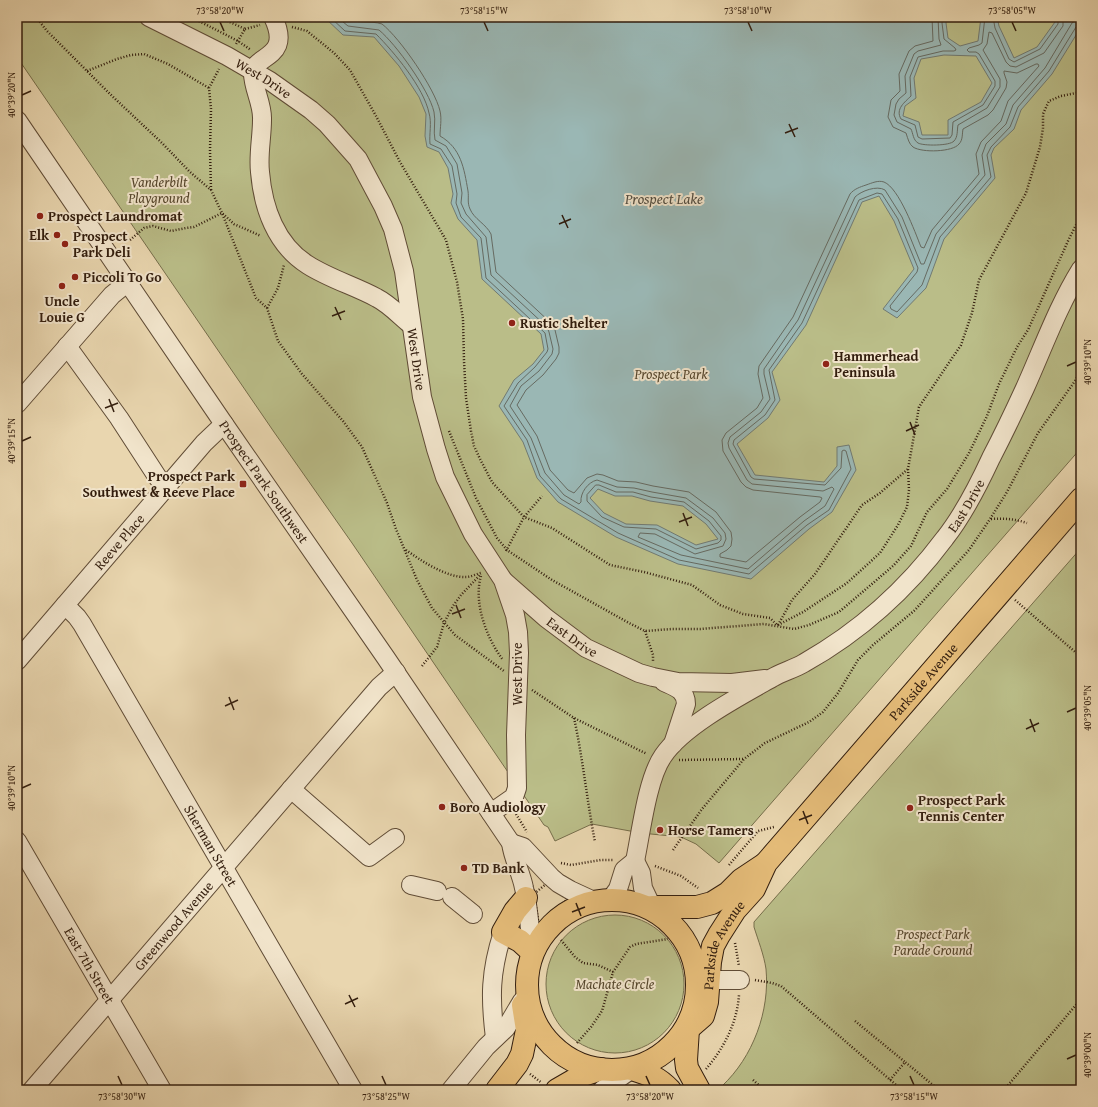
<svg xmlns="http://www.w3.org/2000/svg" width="1098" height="1107" font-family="'Gentium Book Plus',serif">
  <rect width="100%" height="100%" fill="#e9d6af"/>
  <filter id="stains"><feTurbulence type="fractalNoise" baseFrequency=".005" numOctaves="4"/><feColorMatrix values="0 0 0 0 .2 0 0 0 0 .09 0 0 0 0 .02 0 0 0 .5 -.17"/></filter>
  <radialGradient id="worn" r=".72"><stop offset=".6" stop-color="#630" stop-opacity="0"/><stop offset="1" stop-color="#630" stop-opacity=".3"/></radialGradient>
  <g fill="#babd88" stroke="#766e4b">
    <polygon points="17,17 1081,17 1081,448 719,863 696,844 681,837 641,833 592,824 555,841 548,827 544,825 352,543 274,432 17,57"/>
    <path d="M1081,548v542h-358l-1,-4c31,-29 48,-75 44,-117 -2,-14 -8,-29 -12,-42v-5z"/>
    <circle cx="615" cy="984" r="69"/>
  </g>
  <path fill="#9ab7b4" stroke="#717a72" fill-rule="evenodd" d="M324,17h623l-1,6 2,15 12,8 18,-5 3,-24h16l2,9 15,32 23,-11 18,-25 -1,-5h27v10l-29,47 -31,36 -7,19 -20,19 -3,7 4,23 -51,61 -18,49 -29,30 -14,-9 31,-40 -20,-48 -15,-25 -17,6 -56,123 -34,47 8,28 -12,18 -31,26 18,31 69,7 13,-16v-19l12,-2 7,25 -24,42 -23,17 -58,50 -73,-15 -62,-27 -58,-35 -21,-24 -14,-36 -24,-36 15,-26 19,-16 11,-14 -3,-16 -59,-55 -5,-39 -19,-21 -7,-16 2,-9 -5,-26 -9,-16 -12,-5 -2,-11 1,-22 -7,-17 -20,-31 -25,-29 -31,-2zM944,55l32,1 16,27 -11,19 -33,18v15h-26l-3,-13 -16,-6 2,-10 11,-8 -2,-20 7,-19zM598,489l17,7h17l18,5 33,5 23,18 12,15 -22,6 -39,-20 -31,-1 -22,-11 -14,-15z"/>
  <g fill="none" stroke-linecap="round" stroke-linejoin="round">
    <g stroke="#666a61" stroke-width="1">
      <path d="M330,17l15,14 31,3c18,18 48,54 53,79 3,10 0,21 1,31l11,5 11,17 5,28 -1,9 5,14 20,21 5,40 59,55 3,16 -1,3 -12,15 -17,16 -14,23 23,34 13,36 21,23 57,34 61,27 70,14 58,-49 22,-15 22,-41 -5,-18 -2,-1 -2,1 -1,17 -16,17 -71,-6 -3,-2 -18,-33 1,-4 31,-25 10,-15 -6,-30 33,-47 57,-123 18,-7 5,1 16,25 20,49 -1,4 -27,34 1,3 6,3 25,-27 18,-48 51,-60 -4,-22 4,-8 19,-20 8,-20 31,-36 27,-44 5,-2"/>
      <path d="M337,17l11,9 31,4c17,14 50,60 55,82 2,9 -1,19 1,28l11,6 11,18 5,29 -1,10 5,11 20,23 5,38 56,52 2,5 4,17 -1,5 -13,17 -18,15 -11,20 21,32 14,35 19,22 15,9 2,-2c-1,-9 7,-20 16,-22l20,7 17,1 18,4 34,6 27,20 12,15 1,6 -3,7 -28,8 -40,-20 -15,-1 -2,4 43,18 67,14 56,-48 21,-15 9,-17 -2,-2 -9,4 -71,-7 -5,-4 -18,-32 -1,-5 2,-6 31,-25 9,-13 -6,-25v-5l34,-49 57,-123c6,-6 22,-12 30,-7l17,27 19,47h3l12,-30 49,-59 -3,-20 4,-11 20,-20 7,-19 32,-37 27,-45 4,-3h5"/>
      <path d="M346,17c9,8 25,3 36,7 18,14 53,65 58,87 2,8 0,17 0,25 21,12 24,32 28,55 1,7 -1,11 2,18 4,10 16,15 21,25l5,38 56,52 3,6 4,17v6l-3,6 -13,16 -17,15 -9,15 20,31 13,34 18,20 6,3 13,-15 10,-4 6,1 15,6 18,1 17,4 36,6 27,20 15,20 1,7 -1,7 -4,4 -7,4v3l26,5 54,-45 20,-15 2,-4 -2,-1 -67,-7 -7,-3 -5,-5 -18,-31 -1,-11 4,-7 31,-25 6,-10 -5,-24 1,-8 34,-49 57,-123c4,-5 10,-7 16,-9 6,-2 12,-5 18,-3 15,6 31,50 37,65l3,1 8,-18 47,-56 -3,-20 5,-12 20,-21 7,-20 31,-35 -1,-2h-2l-19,9 -13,-2v2l3,9 -1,6 -13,22 -5,5 -25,14c-1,5 0,11 -4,15 -6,8 -37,9 -46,3 -4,-3 -5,-8 -7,-14l-13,-6 -5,-10 3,-17 9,-9 -1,-17 10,-23 6,-5 18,-5 -1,-24"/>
      <path d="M938,17l1,22 2,6 -23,6 -4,3 -9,22 1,17 -7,6 -3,5 -2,11 3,7 14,7c2,4 2,11 7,14 5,3 32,3 36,-2 4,-4 3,-11 4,-16l29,-17 13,-21v-8l-17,-29 4,-6 2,-12 3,1 14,29 4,4 6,1 28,-14 19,-27v-9"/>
      <path d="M943,17l-1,6 2,16 11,9 1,2 -2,1h-11l-25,6 -8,20 1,19c-6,6 -16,13 -10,23l14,6 3,12 4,2 28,-1 2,-3 1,-13 30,-17 12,-19v-5l-16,-27 -3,-2h-7l-2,-2 2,-2 10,-3 3,-2 3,-26"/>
      <polyline points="993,17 995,28 1009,59 1014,62 1040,49 1058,24 1058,17"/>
      <polygon points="596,485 599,485 616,492 633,492 651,497 684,502 709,521 721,536 721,540 718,543 696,549 656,529 624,527 602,517 587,501 587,495"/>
    </g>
    <defs>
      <g id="minor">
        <path id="s1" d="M149,17l78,39 43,25 41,29 16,14 31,35 25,47 10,23 11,42 18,126 14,52 9,28 28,57 30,46 12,35 3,17 1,21 -3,82 1,53 -3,9 -23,16"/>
        <path d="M273,17c20,42 -19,37 -20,56 0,16 10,31 9,47 0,17 -4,35 -2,52 3,36 16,73 48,93 22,14 47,21 69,33 12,6 23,18 33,26"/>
        <path id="s2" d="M17,120l207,304 162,234 125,185c2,16 10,29 13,45 5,21 6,43 8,64"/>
        <polyline points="67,346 119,418 158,478 166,487"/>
        <polyline points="17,404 112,295 128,282"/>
        <path id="s3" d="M505,582l41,36 40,30 53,25 14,4 25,5 54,1 33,-4"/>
        <path id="s4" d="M65,605l12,12 5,7 271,466"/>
        <path id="s5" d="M17,661l187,-218 20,-19"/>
        <path d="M664,682c11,5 22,8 22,22l-13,40"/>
        <polyline points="291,789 369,857 395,838"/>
        <path id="s6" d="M17,841l145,249"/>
        <polyline points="511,843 523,847 551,877 558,883 570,890 596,902"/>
        <path id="s7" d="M635,861c6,-28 12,-82 28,-105 20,-30 77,-60 109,-78 10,-6 22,-9 32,-15 55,-31 103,-74 141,-125 19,-24 33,-52 46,-80 12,-23 23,-46 34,-70 18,-40 33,-82 56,-119"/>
        <polyline points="411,885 437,891"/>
        <polyline points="452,897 473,914"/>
        <polyline points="610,900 618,889 624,870 635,861 641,873 643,888 652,907"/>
        <polyline points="708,980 740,980"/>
        <path d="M495,1038c-5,-40 -5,-66 8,-106"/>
        <path id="s8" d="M32,1090l347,-403 17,-15"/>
        <polyline points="451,1090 486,1047 506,1028 522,1001"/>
        <polyline points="602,1090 632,1069"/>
      </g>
      <g id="major">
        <polyline points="526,898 515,911 503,932 520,941 532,952"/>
        <circle cx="612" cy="985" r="85"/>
        <polyline points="652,907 697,907 712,903 728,893 741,880 765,864"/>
        <path id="s9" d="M688,1029l15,-13 4,-14 3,-40 3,-16 6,-11 16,-25 19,-21 12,-26 315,-364"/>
        <polyline points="688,1029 686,1060 687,1068 699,1090"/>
        <path d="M632,1069c16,5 26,8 38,21"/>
        <polyline points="497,1090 517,1064 522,1054 527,1030 523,1005"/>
      </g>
      <polyline id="highway" points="557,1090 583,1075 601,1069"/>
    </defs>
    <use href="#minor" stroke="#604c36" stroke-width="20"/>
    <use href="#major" stroke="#331e0e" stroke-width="24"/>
    <use href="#highway" stroke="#331e0e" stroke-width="24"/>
    <g stroke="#331e0e" stroke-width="2.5" stroke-dasharray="1 2" stroke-linecap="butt">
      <polyline points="36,17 47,31 110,94 162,143 190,172 211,190 222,213 256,298 267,308 278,341 302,374 343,421 362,447 387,503 396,529 417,580 432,608 455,635 504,671"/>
      <polyline points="191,17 238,41 251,50"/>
      <polyline points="219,17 245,29 236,44"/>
      <polyline points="292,27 307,31 334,53 350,70 376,116 400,162 446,240 457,282 463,319 464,361 466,398 471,431 474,446 480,459 492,482 524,517 552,528 610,565 644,572 692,585 720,605 743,614 770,618 777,625"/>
      <polyline points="245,29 260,25"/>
      <polyline points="87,71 117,59 131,55 144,54 168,64 209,88"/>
      <polyline points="211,190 210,150 211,109 209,88 219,69"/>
      <polyline points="130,240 144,228 153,226 171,231 186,228 194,227 222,213 234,224 261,236"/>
      <polyline points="267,308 278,288 284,265"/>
      <polyline points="449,431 476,498 497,538 507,550 552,580 629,623 645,631 672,629 700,629 764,624 794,629 809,625 839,612 893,566 911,546 927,512 947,489 969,453 987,416 999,384 1017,347 1028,330 1068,241 1081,215"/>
      <path d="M991,519c13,-1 24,0 36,4"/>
      <path d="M406,550c14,10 41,28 60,27 5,0 10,-3 15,-4"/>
      <polyline points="506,551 524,517 542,496"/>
      <path d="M481,576c-8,27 6,63 22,84"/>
      <polyline points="1015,600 1081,657"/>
      <polyline points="778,625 803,612 847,583 880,553 898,525 907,507 909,490 908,469 919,407 961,345 972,313 979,280 1026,193 1040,147 1043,128 1043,114 1049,101 1061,96 1081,92"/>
      <polyline points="778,625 792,600 815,574 862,505 880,493 908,469"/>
      <polyline points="645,631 653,655 653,661"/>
      <polyline points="422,666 437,647 444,623 453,606 461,595 481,574"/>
      <polyline points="532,690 574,718 647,754"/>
      <path d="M574,718c9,41 13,83 21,124"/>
      <polyline points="679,760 744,759"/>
      <polyline points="516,814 527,832"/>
      <polyline points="673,850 702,809 744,759 765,743 809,722 823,712 838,693 858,660 873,645 915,610 969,550 990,519 1007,492 1038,433 1075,381 1081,370"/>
      <polyline points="561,863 571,865 601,860 613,860"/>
      <polyline points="729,865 758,831 774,827"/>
      <polyline points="655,866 681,876 698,888"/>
      <polygon points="546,884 549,884 568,899 540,922 538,920 534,894"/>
      <polyline points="561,940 575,957 583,963 598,965 613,972"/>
      <polyline points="735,943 739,966"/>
      <polyline points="755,980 772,983 781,986 902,1090"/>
      <polyline points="855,1021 905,1062"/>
      <polyline points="577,1043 591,1027 602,1011 613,972 630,947 636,944 668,939"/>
      <path d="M706,1069c18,-21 31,-46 33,-74"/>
      <polyline points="530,1074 542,1083"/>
      <polyline points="753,1080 764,1090"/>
      <polyline points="890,1080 905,1062 939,1090"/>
      <polyline points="1004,1090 1081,999"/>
    </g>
    <use href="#minor" stroke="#f1e4cb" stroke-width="18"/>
    <use href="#major" stroke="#e4bb78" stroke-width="22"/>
    <use href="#highway" stroke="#e4bb78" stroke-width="22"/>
  </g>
  <path fill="none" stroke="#331e0e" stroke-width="1.5" d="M220,22l4,9M484,22l4,9M748,22l4,9M1012,22l4,9M22,95l9,-4M789,124l6,13M785,133l13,-5M562,215l6,13M559,224l12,-5M335,307l6,13M332,316l13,-5M1067,366l9,-4M109,399l5,13M105,408l13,-5M910,422l5,13M906,431l13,-6M22,441l9,-4M683,513l5,13M679,522l13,-5M456,605l5,13M452,614l13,-5M229,697l5,13M225,706l13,-6M1067,712l9,-4M1030,719l5,13M1026,729l13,-6M22,788l9,-4M803,811l5,13M799,820l13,-5M576,903l5,13M572,912l13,-5M349,995l6,12M345,1004l13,-6M1067,1059l9,-4M118,1076l4,9M382,1076l4,9M646,1076l4,9M910,1076l4,9"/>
  <g fill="#8f2418" stroke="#f1e4cb" stroke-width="1.5">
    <circle cx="40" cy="216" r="4"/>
    <circle cx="57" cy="235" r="4"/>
    <circle cx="65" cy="244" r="4"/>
    <circle cx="75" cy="277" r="4"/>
    <circle cx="62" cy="286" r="4"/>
    <circle cx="512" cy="323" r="4"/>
    <circle cx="826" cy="364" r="4"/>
    <rect x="239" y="480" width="8" height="8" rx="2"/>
    <circle cx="442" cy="807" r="4"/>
    <circle cx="910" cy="808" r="4"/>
    <circle cx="660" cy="830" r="4"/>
    <circle cx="464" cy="868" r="4"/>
  </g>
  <g text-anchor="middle" stroke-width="4" stroke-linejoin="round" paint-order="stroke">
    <g font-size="14" fill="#331e0e" stroke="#f1e4cb">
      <text dy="5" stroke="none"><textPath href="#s1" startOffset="130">West Drive</textPath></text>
      <text dy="5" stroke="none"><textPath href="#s1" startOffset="466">West Drive</textPath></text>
      <text dy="5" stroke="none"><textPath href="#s2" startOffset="438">Prospect Park Southwest</textPath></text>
      <text dy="5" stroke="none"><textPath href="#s7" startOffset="508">East Drive</textPath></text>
      <text dy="5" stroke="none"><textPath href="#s5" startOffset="157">Reeve Place</textPath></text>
      <text dy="5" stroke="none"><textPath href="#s3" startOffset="87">East Drive</textPath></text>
      <text transform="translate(517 674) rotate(-90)" y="5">West Drive</text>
      <text dy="5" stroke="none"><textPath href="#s9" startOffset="430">Parkside Avenue</textPath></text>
      <text dy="5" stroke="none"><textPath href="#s4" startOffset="282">Sherman Street</textPath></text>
      <text dy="5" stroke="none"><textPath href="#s8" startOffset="217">Greenwood Avenue</textPath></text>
      <text dy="5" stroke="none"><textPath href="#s9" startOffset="95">Parkside Avenue</textPath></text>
      <text dy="5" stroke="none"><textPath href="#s6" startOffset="144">East 7th Street</textPath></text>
    </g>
    <g font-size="14" font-style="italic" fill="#55462c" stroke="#f1e4cb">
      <text x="159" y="187">Vanderbilt<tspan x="159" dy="16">Playground</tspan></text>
      <text x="671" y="379">Prospect Park</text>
      <text x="933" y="939">Prospect Park<tspan x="933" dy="16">Parade Ground</tspan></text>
      <text x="615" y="989">Machate Circle</text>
    </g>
    <g font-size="14" font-weight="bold" fill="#331e0e" stroke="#f1e4cb" text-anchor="start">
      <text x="48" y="221">Prospect Laundromat</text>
      <text x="49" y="240" text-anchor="end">Elk</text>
      <text x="73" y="241">Prospect<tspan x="73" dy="16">Park Deli</tspan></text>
      <text x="83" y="282">Piccoli To Go</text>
      <text x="62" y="306" text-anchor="middle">Uncle<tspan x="62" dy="16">Louie G</tspan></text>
      <text x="520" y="328">Rustic Shelter</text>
      <text x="834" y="361">Hammerhead<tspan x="834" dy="16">Peninsula</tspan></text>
      <text x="235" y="481" text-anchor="end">Prospect Park<tspan x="235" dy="16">Southwest &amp; Reeve Place</tspan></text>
      <text x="918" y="805">Prospect Park<tspan x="918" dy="16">Tennis Center</tspan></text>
      <text x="450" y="812">Boro Audiology</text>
      <text x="668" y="835">Horse Tamers</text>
      <text x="472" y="873">TD Bank</text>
    </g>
    <g font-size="15" font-style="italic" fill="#524c40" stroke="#f1e4cb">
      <text x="664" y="204">Prospect Lake</text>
    </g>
  </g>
  <rect width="1098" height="1107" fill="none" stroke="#e9d6af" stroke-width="44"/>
  <rect x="22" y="22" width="1054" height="1063" fill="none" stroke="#331e0e" stroke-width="1.5"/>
  <g font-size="10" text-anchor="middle" fill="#331e0e">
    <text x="220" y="14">73°58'20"W</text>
    <text x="484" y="14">73°58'15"W</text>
    <text x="748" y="14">73°58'10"W</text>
    <text x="1012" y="14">73°58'05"W</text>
    <text transform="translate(11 95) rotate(-90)" y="4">40°39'20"N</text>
    <text transform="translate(1087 362) rotate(-90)" y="4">40°39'10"N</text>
    <text transform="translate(11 441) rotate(-90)" y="4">40°39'15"N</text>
    <text transform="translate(1087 708) rotate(-90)" y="4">40°39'05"N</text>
    <text transform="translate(11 788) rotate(-90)" y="4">40°39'10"N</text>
    <text transform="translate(1087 1055) rotate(-90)" y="4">40°39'00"N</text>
    <text x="122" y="1100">73°58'30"W</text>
    <text x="386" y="1100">73°58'25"W</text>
    <text x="650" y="1100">73°58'20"W</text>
    <text x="914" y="1100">73°58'15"W</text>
  </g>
  <rect width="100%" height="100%" filter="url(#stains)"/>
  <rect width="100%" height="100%" fill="url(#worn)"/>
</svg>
